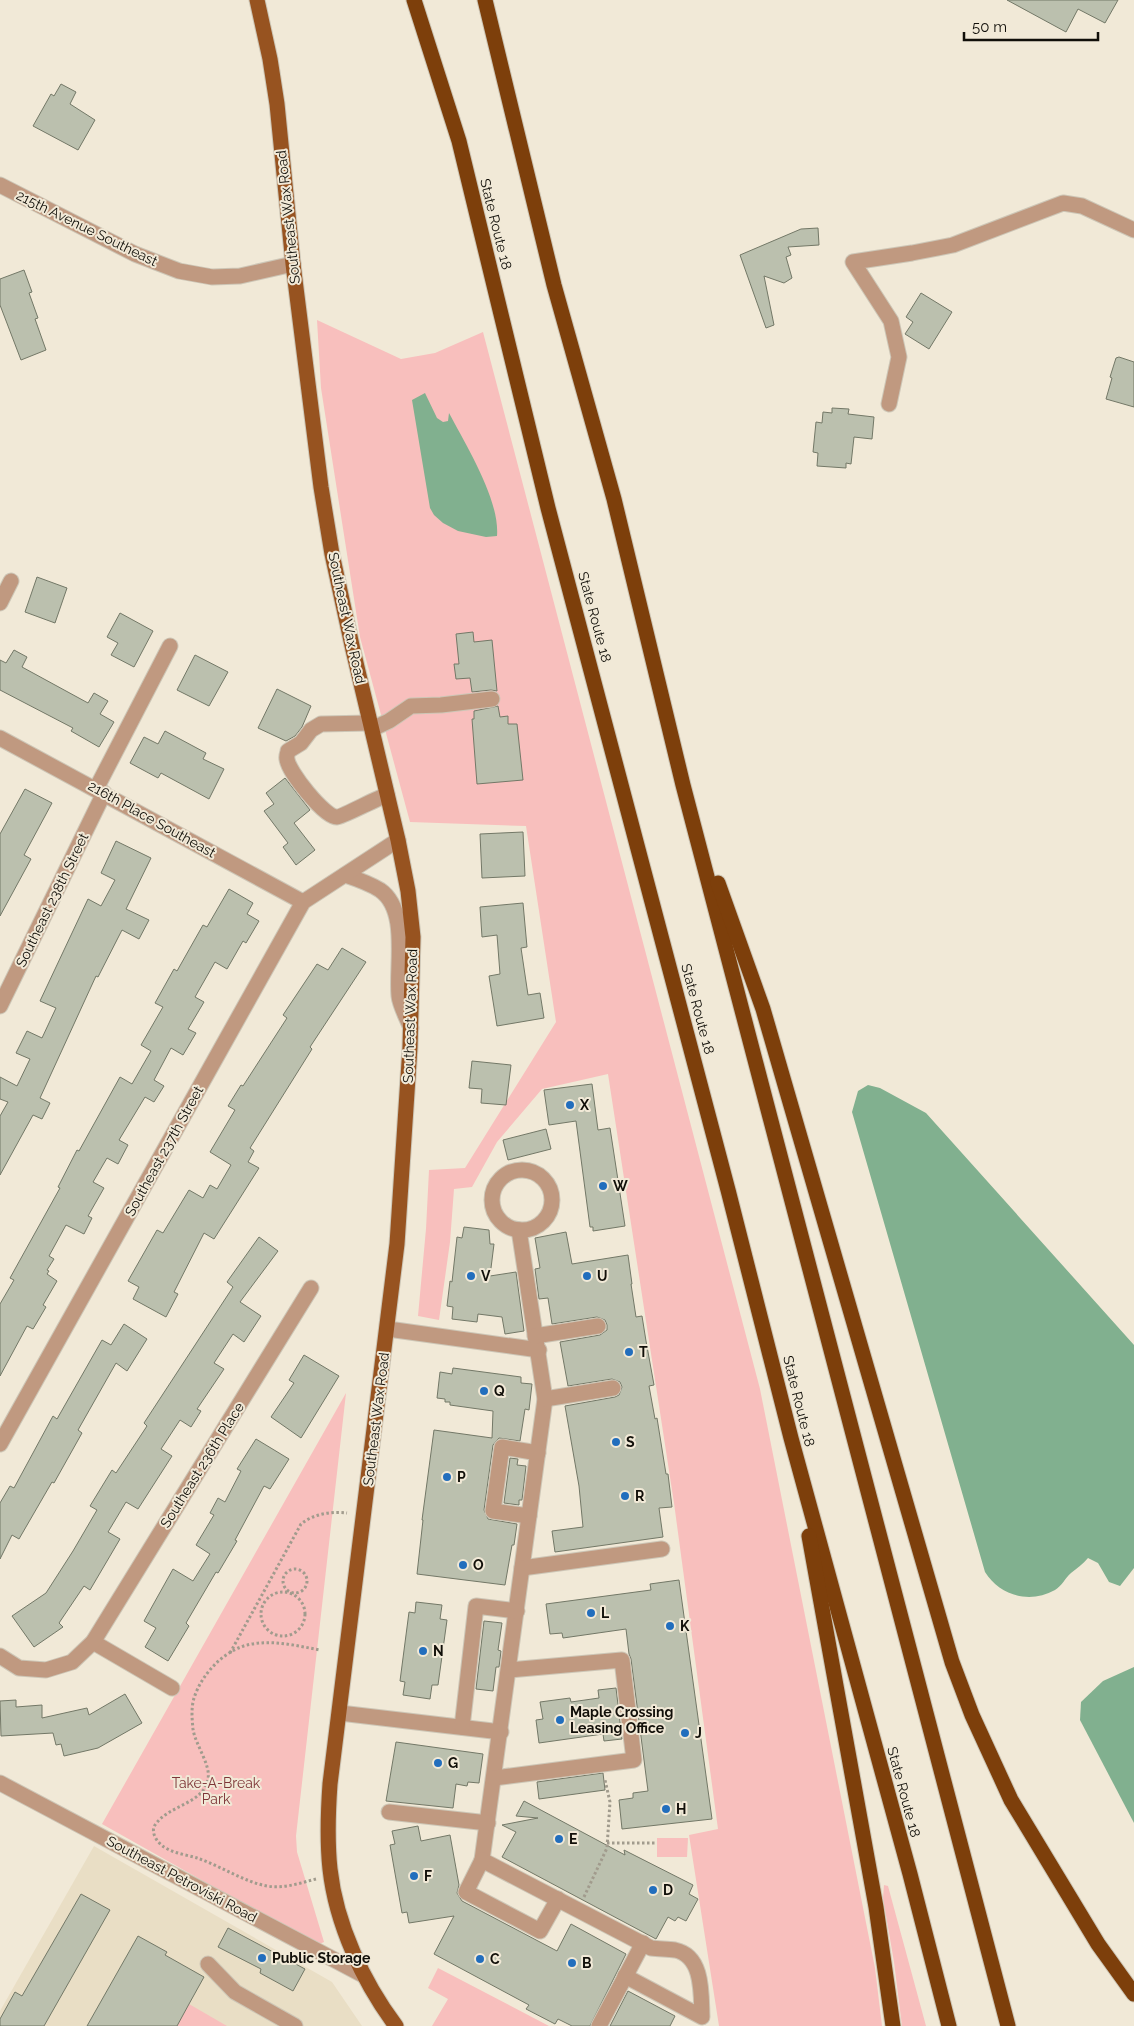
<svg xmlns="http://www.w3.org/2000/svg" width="1134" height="2026" font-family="Raleway,sans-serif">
  <rect width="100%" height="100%" fill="#f1e9d7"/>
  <polygon fill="#e9dec5" points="94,1846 332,1982 362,2026 0,2026 0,2011"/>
  <g fill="#f8bfbd">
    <polygon points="317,320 401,359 435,353 483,332 760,1389 875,1968 882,2026 719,2026 689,1835 718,1829 674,1503 608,1074 542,1089 497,1142 472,1187 454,1189 450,1242 439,1320 418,1316 426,1229 429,1170 465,1168 556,1022 526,826 410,822 360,637 321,388"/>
    <polygon points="346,1393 296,1836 297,1852 324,1942 317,1945 102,1824"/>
    <polygon points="657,1838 688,1838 687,1857 657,1857"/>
    <polygon points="884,1885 888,1886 926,2026 902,2026 894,1962 883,1898"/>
    <polygon points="438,1968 549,2026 432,2026 448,1999 428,1988"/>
    <polygon points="189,2004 227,2026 177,2026"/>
  </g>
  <g fill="#81b08f">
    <path d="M425,393l12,25 6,4 5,-1 1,-8c17,32 51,87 48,123l-11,1 -28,-6 -15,-8 -9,-8 -4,-7 -18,-108z"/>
    <path d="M868,1085l12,3 46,25 208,232v223l-14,18 -11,-4 -11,-19 -10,-5c-5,6 -11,10 -17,15 -6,5 -9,13 -16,17 -25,14 -55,6 -70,-18l-133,-460 6,-21z"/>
    <polygon points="1134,1667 1134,1823 1080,1720 1081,1702 1103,1681"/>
  </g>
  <g fill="#bbc0ae" stroke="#737867">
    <polygon points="1007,0 1118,0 1105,23 1078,9 1066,32"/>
    <polygon points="61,84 76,92 70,104 95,120 78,150 33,126 51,94 54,96"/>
    <polygon points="818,228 819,245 788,247 791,255 786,257 792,278 784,283 764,276 774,325 766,328 740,255 801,229"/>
    <polygon points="24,270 32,292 29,293 38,318 35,319 46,350 21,360 0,305 0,279"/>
    <polygon points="921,293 952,312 929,349 905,334 913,322 906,317"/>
    <polygon points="1119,357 1134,362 1134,407 1106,399 1112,378 1110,377 1116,358"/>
    <polygon points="832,408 849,409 848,414 874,417 872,439 854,437 851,464 846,463 846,468 817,466 818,453 813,452 816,422 822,423 823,412 832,413"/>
    <polygon points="37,577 67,588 55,623 25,612"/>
    <polygon points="120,613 153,631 134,667 111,655 118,643 107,637"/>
    <polygon points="473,632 474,642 492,640 497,691 491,690 472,692 470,678 456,679 454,664 459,664 456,634"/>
    <polygon points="14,650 27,657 22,667 88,703 94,693 108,701 100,714 114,722 99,747 71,731 73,728 0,690 0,660 6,663"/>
    <polygon points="195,655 228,672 209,706 177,690"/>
    <polygon points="277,689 311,706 302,727 295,736 286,741 258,728"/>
    <polygon points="498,706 500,717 508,716 508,724 517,724 523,780 477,784 472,719 474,719 474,711"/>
    <polygon points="165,731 206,753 203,759 224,769 209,799 161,773 158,778 130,763 144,737 158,744"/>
    <polygon points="285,778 310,810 294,823 315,850 296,865 283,847 288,843 264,811 274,804 266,793"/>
    <polygon points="25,789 52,803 24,855 31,859 0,916 0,834"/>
    <polygon points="523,832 525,876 482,878 480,834"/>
    <polygon points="116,841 151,858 126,909 149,920 139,939 122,930 98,977 96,976 40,1098 50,1103 42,1119 33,1115 0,1175 0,1116 8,1102 0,1099 0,1077 17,1086 30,1059 16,1053 27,1031 42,1038 56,1008 40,1001 88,899 101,906 115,880 101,873"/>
    <polygon points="229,889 253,903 247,914 259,921 246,943 243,941 227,969 215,962 195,997 204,1002 188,1029 196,1033 183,1055 171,1048 154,1080 164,1086 154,1102 145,1097 119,1140 128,1145 118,1164 107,1158 93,1182 104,1188 88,1216 92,1218 84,1234 66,1225 49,1256 54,1259 47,1270 49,1271 47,1274 57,1281 43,1305 46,1307 33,1329 27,1326 0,1376 0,1304 14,1280 10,1278 60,1188 58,1187 77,1150 79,1151 120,1077 132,1084 151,1051 141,1045 163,1007 155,1003 174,969 177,971 203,925 207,927"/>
    <polygon points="523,903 527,947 521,948 528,995 540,993 544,1018 497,1026 489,976 500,974 497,935 482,937 480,907"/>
    <polygon points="342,948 366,962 310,1047 312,1049 250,1148 254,1151 248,1162 259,1168 214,1239 204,1233 174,1292 178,1294 166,1317 133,1299 139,1287 128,1281 157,1230 163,1233 189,1190 203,1198 210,1185 217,1189 231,1165 210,1152 235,1110 228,1106 241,1085 243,1086 287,1018 283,1015 317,964 328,970"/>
    <polygon points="472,1061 511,1065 506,1105 481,1103 482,1089 469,1088"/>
    <polygon points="592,1084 598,1130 610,1128 625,1226 593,1231 593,1227 590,1227 576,1121 549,1125 544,1090"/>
    <polygon points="546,1129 551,1149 508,1160 503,1140"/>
    <polygon points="464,1227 489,1230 490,1244 494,1244 490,1276 516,1272 524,1331 505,1334 502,1317 478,1314 477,1322 452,1319 453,1307 447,1306 450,1281 452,1282 457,1237 462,1238"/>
    <polygon points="566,1232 572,1264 628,1255 632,1284 631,1284 636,1317 642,1316 646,1341 654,1385 649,1386 655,1419 657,1418 666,1474 668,1474 672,1507 659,1508 663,1537 555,1552 552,1531 583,1527 579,1486 565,1406 615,1397 619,1395 622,1387 620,1382 612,1379 568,1386 560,1342 600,1335 607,1330 607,1325 605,1320 597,1317 552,1324 548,1298 539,1299 535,1269 540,1268 535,1238"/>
    <polygon points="259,1237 278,1251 240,1302 261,1316 244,1342 233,1334 214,1363 224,1369 197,1409 201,1411 191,1427 180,1420 161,1449 172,1456 138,1509 126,1502 108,1532 120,1539 90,1590 84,1586 59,1623 63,1627 34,1647 12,1616 46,1593 73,1551 97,1510 90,1506 112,1470 116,1473 147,1426 144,1423 233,1287 227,1282"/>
    <polygon points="124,1324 147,1339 127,1371 116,1363 78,1430 82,1433 54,1483 52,1482 19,1539 12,1535 0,1559 0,1503 10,1486 14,1488 53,1416 57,1419 102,1340 111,1345"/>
    <polygon points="304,1355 339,1376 301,1438 271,1417 294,1383 289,1380"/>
    <polygon points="453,1368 521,1377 521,1383 532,1384 529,1410 525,1409 520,1441 499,1438 493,1445 484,1510 488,1519 517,1524 514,1545 512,1545 505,1585 417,1574 423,1520 422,1520 434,1430 492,1438 493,1411 450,1405 450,1402 445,1402 445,1399 437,1398 440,1372 452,1374"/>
    <polygon points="256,1439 289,1459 270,1489 264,1486 235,1540 237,1541 218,1573 216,1572 186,1623 189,1626 168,1661 145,1647 156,1628 144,1621 173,1569 193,1581 210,1554 196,1545 214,1515 210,1513 218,1498 225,1502 241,1471 237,1469"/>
    <polygon points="510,1458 518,1459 517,1465 526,1466 522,1500 519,1500 519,1505 504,1503"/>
    <polygon points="679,1580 712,1819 622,1829 619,1800 633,1798 633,1793 648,1791 631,1659 629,1654 626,1629 563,1638 562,1633 550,1634 546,1604 651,1590 650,1584"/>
    <polygon points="416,1602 442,1605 440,1619 447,1620 438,1685 432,1685 430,1699 403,1695 405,1682 400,1681 409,1612 415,1613"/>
    <polygon points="484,1621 502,1623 498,1650 501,1651 499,1667 496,1667 493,1691 476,1689"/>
    <polygon points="616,1688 622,1739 604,1741 603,1734 539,1743 536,1720 543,1719 540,1702 570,1698 571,1702 599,1698 598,1690"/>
    <polygon points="125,1694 142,1723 98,1748 64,1756 61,1744 56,1745 53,1733 1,1736 0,1701 16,1700 16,1707 42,1705 42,1718 87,1708 89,1715"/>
    <polygon points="396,1742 483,1754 479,1783 468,1782 467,1786 456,1784 453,1808 386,1801"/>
    <polygon points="603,1773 605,1790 539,1799 537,1782"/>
    <polygon points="524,1801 625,1855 624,1850 693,1885 689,1894 698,1899 686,1921 678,1917 675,1921 668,1917 656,1939 502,1857 516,1832 502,1825 538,1818 516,1816"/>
    <polygon points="418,1826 421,1841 450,1835 459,1885 457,1893 462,1901 557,1951 571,1924 626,1954 590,2026 572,2026 558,2019 555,2024 526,2009 529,2005 434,1954 454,1916 409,1923 407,1912 402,1913 390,1845 395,1844 392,1831"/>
    <polygon points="81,1894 110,1910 44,2026 0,2026 0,2019 15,1992 22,1996"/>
    <polygon points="228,1928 305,1969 293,1991 260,1973 261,1969 218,1947"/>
    <polygon points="138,1936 167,1952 165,1955 204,1977 189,2004 177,2026 87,2026"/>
    <polygon points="628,1991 675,2016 670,2026 610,2026"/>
  </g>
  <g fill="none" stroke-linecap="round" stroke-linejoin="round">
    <defs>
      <g id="minor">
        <polyline points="0,185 135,254 179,271 212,277 240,276 293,264"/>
        <polyline points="889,404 899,357 891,321 853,262 912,253 953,245 1063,203 1082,206 1134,230"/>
        <polyline points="0,603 11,581"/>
        <path d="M370,723l-49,1 -10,6 -10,13 -13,8c0,2 -2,5 -1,8 1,12 37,58 50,58 5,0 40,-19 50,-22"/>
        <polyline points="372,729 389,721 411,706 441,705 492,699"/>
        <polyline points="0,738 303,902"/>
        <polyline points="96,789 170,646"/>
        <path d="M345,875c12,4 24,8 35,15 29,20 16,75 19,106 1,10 8,22 12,32"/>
        <polyline points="0,1006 104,793"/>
        <circle cx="522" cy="1200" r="30"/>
        <path d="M519,1230l26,169 -63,461 169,88c8,1 16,1 24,2 29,6 26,45 27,67l-77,-41"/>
        <polyline points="388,1329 539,1350"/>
        <polyline points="535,1336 598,1326"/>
        <polyline points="545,1399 613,1388"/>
        <polyline points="0,1444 303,902 398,840"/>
        <polyline points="529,1516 493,1511 502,1447 538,1453"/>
        <polyline points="522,1568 662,1549"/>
        <polyline points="93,1642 172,1688"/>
        <polyline points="0,1656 19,1668 46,1670 72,1662 93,1642 311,1288"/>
        <polyline points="340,1713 501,1732"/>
        <polyline points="462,1727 476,1606 517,1611"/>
        <polyline points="494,1778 634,1760 622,1660 509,1670"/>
        <polyline points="0,1783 363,1975"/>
        <polyline points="389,1812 488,1823"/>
        <polyline points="482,1860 466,1892 540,1931 558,1899"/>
        <polyline points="208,1964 235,1992 295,2026"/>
        <polyline points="599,2026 643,1943"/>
      </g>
      <path id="major" d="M257,0l13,59 7,45 16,160 28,223 11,67 21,96 45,190 10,51 5,46 -3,110 -13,197 -67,540c-2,28 -3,57 0,85 6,55 33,113 66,157"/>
      <g id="highway">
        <polyline points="414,0 459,141 548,508 728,1190 791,1438 910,1874 949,2026"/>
        <polyline points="485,0 554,285 614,499 683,785 1008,2026"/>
        <polyline points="718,883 763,1009 952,1662 972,1715 1011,1800 1098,1944 1134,1994"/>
        <polyline points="809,1536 876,1907 893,2026"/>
      </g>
    </defs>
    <use href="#minor" stroke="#cdc6b6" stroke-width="17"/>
    <use href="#major" stroke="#cdc6b6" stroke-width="17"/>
    <use href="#highway" stroke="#cdc6b6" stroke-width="17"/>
    <g stroke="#a19b8d" stroke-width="3" stroke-dasharray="2.5 2.5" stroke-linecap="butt">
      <circle cx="295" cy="1581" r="12"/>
      <circle cx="283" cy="1614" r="22"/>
      <path d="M230,1653l71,-129c12,-10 31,-13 46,-11"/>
      <polyline points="607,1843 657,1843"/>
      <path d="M316,1879c-16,4 -32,10 -49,7 -22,-4 -45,-19 -67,-27 -11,-4 -25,-5 -36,-12 -6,-4 -14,-14 -9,-22 13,-20 49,-21 53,-46 3,-14 -13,-35 -15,-50 -1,-10 -2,-21 1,-31 8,-25 32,-50 58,-54 23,-4 46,2 68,6"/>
      <polyline points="584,1897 607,1848 610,1802 605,1780"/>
    </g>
    <use href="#minor" stroke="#c09980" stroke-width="15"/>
    <use href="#major" stroke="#975320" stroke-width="15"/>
    <use href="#highway" stroke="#7d3f0b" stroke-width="15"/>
  </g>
  <g fill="#226ebd" stroke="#f1e9d7" stroke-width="2">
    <circle cx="570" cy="1105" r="5"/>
    <circle cx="603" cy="1186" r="5"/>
    <circle cx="471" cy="1276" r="5"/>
    <circle cx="587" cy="1276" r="5"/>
    <circle cx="629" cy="1352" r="5"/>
    <circle cx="484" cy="1391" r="5"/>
    <circle cx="616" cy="1442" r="5"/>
    <circle cx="447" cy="1477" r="5"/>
    <circle cx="625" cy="1496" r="5"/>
    <circle cx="463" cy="1565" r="5"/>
    <circle cx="591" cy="1613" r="5"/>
    <circle cx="670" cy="1626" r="5"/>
    <circle cx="423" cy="1651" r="5"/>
    <circle cx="560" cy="1720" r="5"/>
    <circle cx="685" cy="1733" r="5"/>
    <circle cx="438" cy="1763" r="5"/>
    <circle cx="666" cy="1809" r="5"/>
    <circle cx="559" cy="1839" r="5"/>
    <circle cx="414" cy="1876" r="5"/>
    <circle cx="653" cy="1890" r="5"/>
    <circle cx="262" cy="1958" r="5"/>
    <circle cx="480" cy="1959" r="5"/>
    <circle cx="572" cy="1963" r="5"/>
  </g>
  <g text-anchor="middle" stroke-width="4" stroke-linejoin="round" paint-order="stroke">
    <g font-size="14" fill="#110f09" stroke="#f1e9d7">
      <text transform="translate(288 217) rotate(-96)" y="5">Southeast Wax Road</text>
      <text transform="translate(496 224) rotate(76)" y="5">State Route 18</text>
      <text transform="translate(87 228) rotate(26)" y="5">215th Avenue Southeast</text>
      <text transform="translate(595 617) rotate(75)" y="5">State Route 18</text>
      <text transform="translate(347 618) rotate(78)" y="5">Southeast Wax Road</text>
      <text transform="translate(152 819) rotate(29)" y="5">216th Place Southeast</text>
      <text transform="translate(52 900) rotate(-64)" y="5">Southeast 238th Street</text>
      <text transform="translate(698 1009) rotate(75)" y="5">State Route 18</text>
      <text transform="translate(410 1016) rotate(-88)" y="5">Southeast Wax Road</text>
      <text transform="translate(164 1151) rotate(-61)" y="5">Southeast 237th Street</text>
      <text transform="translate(799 1401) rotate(76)" y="5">State Route 18</text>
      <text transform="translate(376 1419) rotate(-83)" y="5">Southeast Wax Road</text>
      <text transform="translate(202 1465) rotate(-58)" y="5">Southeast 236th Place</text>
      <text transform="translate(904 1792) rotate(75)" y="5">State Route 18</text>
      <text transform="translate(182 1879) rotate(28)" y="5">Southeast Petroviski Road</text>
    </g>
    <g font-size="14" font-weight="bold" fill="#110f09" stroke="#f1e9d7" text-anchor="start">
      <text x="580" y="1110">X</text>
      <text x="613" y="1191">W</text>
      <text x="481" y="1281">V</text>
      <text x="597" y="1281">U</text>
      <text x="639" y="1357">T</text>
      <text x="494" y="1396">Q</text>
      <text x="626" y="1447">S</text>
      <text x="457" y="1482">P</text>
      <text x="635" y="1501">R</text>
      <text x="473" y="1570">O</text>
      <text x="601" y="1618">L</text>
      <text x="680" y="1631">K</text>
      <text x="433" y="1656">N</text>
      <text x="570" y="1717">Maple Crossing<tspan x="570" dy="16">Leasing Office</tspan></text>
      <text x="695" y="1738">J</text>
      <text x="448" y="1768">G</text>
      <text x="676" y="1814">H</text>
      <text x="569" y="1844">E</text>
      <text x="424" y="1881">F</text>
      <text x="663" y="1895">D</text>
      <text x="272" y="1963">Public Storage</text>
      <text x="490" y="1964">C</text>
      <text x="582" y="1968">B</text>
    </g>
    <g font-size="14" fill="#7e3638" stroke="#f1e9d7">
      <text x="216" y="1788">Take-A-Break<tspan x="216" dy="16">Park</tspan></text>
    </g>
  </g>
  <path d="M964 32v8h134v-8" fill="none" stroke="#110f09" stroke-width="2.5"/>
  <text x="972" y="32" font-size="15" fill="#110f09" stroke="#f1e9d7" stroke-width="4" paint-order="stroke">50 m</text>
</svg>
